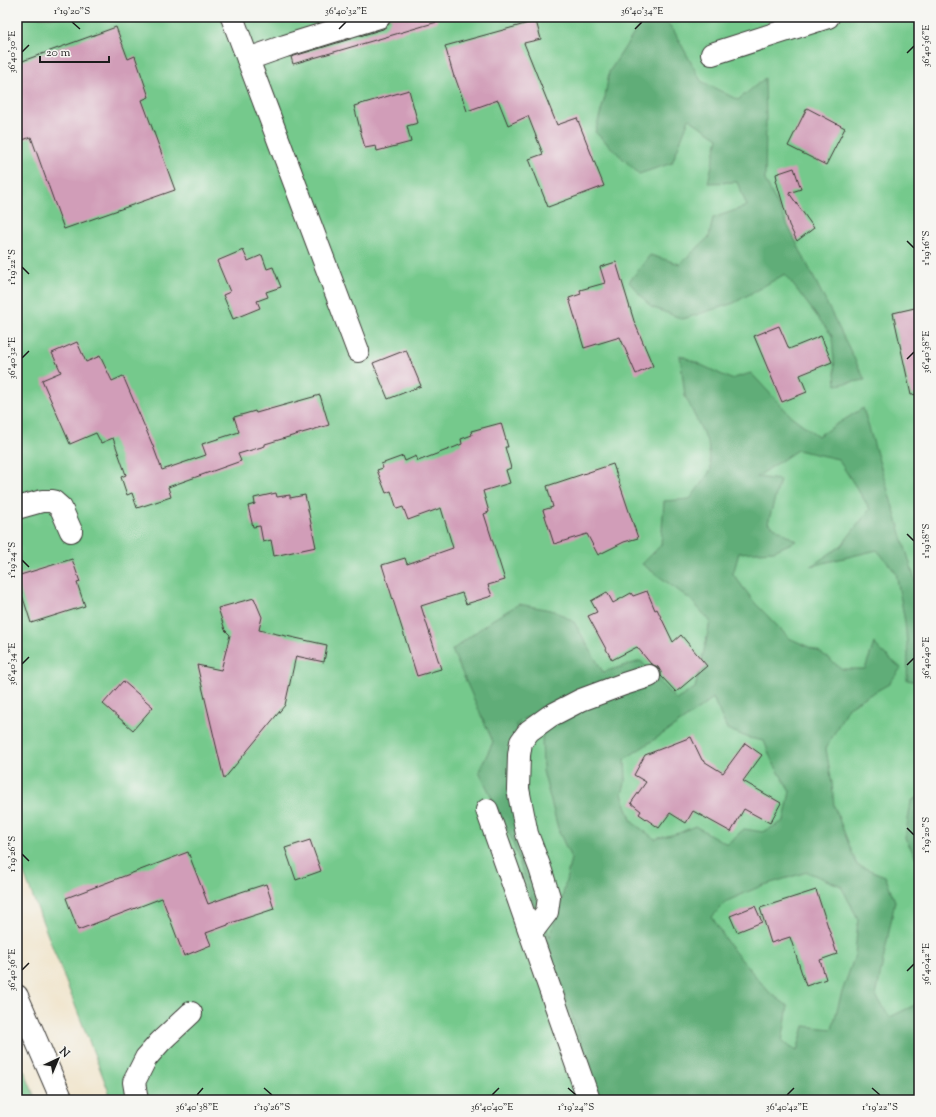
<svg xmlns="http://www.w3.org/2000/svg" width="936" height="1117" font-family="'Sorts Mill Goudy',serif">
  <rect width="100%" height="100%" fill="#f6f6f2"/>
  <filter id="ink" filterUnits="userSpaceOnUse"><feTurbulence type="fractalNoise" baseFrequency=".025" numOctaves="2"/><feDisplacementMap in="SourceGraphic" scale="8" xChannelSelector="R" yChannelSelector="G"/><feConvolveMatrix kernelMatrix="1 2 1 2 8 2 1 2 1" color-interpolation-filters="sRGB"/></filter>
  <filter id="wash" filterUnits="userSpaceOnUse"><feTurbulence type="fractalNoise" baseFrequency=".012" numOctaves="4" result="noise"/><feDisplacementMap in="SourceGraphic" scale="16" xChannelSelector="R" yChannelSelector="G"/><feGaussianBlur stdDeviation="0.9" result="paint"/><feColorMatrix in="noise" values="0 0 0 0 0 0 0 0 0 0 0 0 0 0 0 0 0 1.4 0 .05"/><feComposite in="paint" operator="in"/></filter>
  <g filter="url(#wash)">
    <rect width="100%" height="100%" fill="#f0e4cb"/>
    <g fill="#75c98c" stroke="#487254">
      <polygon points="17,17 919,17 919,1100 112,1100 17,856"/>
      <polygon points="17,1053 36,1100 17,1100"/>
    </g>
    <g fill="#60ad78" stroke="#3e644a" fill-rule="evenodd">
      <polygon points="640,17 662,17 674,31 701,81 738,100 765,78 766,122 765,180 865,380 836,385 832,336 785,274 734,303 683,319 651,307 629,282 650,255 680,264 709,237 713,218 747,206 737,182 708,183 718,138 689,119 672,163 639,174 595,132 605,97 609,72 642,21"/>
      <path d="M680,355l51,24 20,-6 40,43 27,20 45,-28 56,185v65c-1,9 0,18 0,27l-2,-3 -10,-2 1,-25 -3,-33 -9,-49 -19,-23 -66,16 30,-20 29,-37 -32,-50 -41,-9 -40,27 23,3 -12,43 28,18 -22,10 -35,2 -6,21 22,29 34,35 31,14 22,17h23l9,-26 6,7 21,18 -12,16 -41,23 -22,42 6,34 2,23 23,59 28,11 10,25 -19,95 14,21 29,-14v97h-319l-88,-260 -33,-69 14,-29 -41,-92 40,-30 27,-16 36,7 19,11 29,50 38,-11 35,39 19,-12 11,-46 4,-21 -20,-22 -48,-35 19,-19 3,-44 26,-2 21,-29 -3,-27 -23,-47zM713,698l14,31 22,9 15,3 8,20 18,30 -6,30 -21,11 -19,-3 -17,15 -32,-18 -16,7 -24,6 -23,-17 -10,-28 4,-15 -1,-20c29,-20 60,-38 88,-61zM540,713l2,22 1,36 16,61 12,26 -9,41 -12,38 -10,-25 -14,-116 1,-44 -11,-27 7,-6zM807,872l34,14 17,33 -3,36 -14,40 -9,34 -28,-3 -7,25 -15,-9 6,-36 -18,-13 -41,-48 -17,-28 13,-15 36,-16z"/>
      <polygon points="919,797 919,859 918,861 905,838 911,801"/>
    </g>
    <g id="blocks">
      <g fill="#d19db8">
        <polygon points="391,17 437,17 437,22 293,64 291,57 383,29 388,25 391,20"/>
        <polygon points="536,21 541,39 524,43 557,125 577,118 604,186 548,207 529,159 543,154 528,116 508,125 498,100 467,111 455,77 454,77 445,46"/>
        <polygon points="116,27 128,59 135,56 149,97 142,100 175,190 64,229 31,137 17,142 17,63"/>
        <polygon points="409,90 418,123 407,126 411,142 377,151 376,146 365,148 354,106"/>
        <polygon points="807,108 845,128 826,165 788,146"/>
        <polygon points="794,168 801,189 789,193 814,228 797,241 789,225 776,180 777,179 776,174"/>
        <polygon points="243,250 248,261 262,255 267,269 273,267 281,287 266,292 268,297 257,301 260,308 233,319 223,295 230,292 217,261"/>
        <polygon points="616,262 634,321 653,366 636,374 620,337 584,348 569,298 581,294 580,290 605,283 600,267"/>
        <polygon points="919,307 919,394 911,395 893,313"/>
        <polygon points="779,326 789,349 821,336 832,362 800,375 807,392 782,402 754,336"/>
        <polygon points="77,342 86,362 100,356 112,381 123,376 153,446 162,470 206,455 202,444 239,432 234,417 255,411 256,413 320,395 329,425 265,444 265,446 238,454 241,461 168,487 171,497 137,508 132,493 127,495 121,477 126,475 113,438 101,443 96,433 70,444 42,380 61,372 52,353"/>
        <polygon points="406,350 421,386 388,399 373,363"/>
        <polygon points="501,423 508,447 505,447 511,468 506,470 510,483 483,491 489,512 484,514 505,580 488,585 492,596 466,604 462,593 421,606 441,669 417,676 382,565 405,558 407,564 453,548 441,508 408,520 403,507 397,509 391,491 386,493 377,470 383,468 381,464 403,456 405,461 416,456 418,461 455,447 462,444 461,439 472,435 471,431"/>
        <polygon points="613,464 638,538 624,542 598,555 587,534 554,544 543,510 553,507 547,486"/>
        <polygon points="276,493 277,497 290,495 290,498 305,495 316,547 274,556 271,540 263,542 260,526 253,527 248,506 255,504 254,498"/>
        <polygon points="72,559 80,582 77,583 85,606 31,623 17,579 17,576"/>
        <polygon points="647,591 655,610 657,609 673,642 681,635 707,666 676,692 661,676 661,672 658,667 651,664 637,647 612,660 588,616 597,612 591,601 607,592 613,603 631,593 633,596"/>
        <polygon points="254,598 262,617 259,630 327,645 324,662 296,656 285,705 224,779 197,665 221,670 230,635 225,630 218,608"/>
        <polygon points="123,681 153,707 133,730 103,704"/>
        <polygon points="691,737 702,760 723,773 745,743 762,755 743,781 781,803 770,823 744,809 731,832 693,811 686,823 670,813 659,828 639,814 641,811 631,803 646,782 634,775 645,755"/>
        <polygon points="310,840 321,871 296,880 285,848"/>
        <polygon points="188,852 208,904 241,892 266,884 274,909 228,924 228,925 206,933 211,945 184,956 162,898 78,930 66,898"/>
        <polygon points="816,890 837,954 820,960 826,979 806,986 790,937 771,943 760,908"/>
        <polygon points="755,906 762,922 737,932 730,916"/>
      </g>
    </g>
  </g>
  <g filter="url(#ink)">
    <use href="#blocks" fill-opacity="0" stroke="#3c3a36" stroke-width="1"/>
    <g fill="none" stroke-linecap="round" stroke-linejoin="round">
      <defs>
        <g id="minor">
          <polyline points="232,17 358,351"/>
          <polyline points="712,54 828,17"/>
          <polyline points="248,59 285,46 379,17"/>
          <polyline points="17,508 42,501 53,501 61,508 71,531"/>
          <polyline points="487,810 589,1100"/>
          <polyline points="531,933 547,912 549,897 540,868 527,834 518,789 519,755 521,742 529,731 550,716 581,700 624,684 649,676"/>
          <polyline points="17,996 62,1100"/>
          <polyline points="137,1100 134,1082 146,1058 160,1042 191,1013"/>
        </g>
      </defs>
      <use href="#minor" stroke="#3c3a36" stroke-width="24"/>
      <use href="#minor" stroke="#fff" stroke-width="22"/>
    </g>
  </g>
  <path fill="none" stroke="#1c1c1c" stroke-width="1.5" d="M72,22l8,7M339,29l7,-7M635,29l7,-7M22,52l7,-7M907,53l7,-7M907,241l7,7M22,267l7,7M22,358l7,-7M907,359l7,-7M907,534l7,7M22,560l7,7M22,664l7,-7M907,665l7,-7M907,828l7,7M22,854l7,7M22,970l7,-7M907,971l7,-7M264,1088l8,7M568,1088l8,7M872,1088l8,7M197,1095l6,-7M492,1095l7,-7M787,1095l7,-7"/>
  <rect width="936" height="1117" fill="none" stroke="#f6f6f2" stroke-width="44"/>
  <g transform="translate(58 1059) rotate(44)" stroke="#f6f6f2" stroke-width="3" paint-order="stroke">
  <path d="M0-3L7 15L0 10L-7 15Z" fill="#1c1c1c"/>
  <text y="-6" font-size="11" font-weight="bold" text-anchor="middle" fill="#1c1c1c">N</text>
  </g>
  <path d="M40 56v6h69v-6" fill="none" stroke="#1c1c1c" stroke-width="2"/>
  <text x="46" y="56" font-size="12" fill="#1c1c1c" stroke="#f6f6f2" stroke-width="3" paint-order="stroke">20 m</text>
  <rect x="22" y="22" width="892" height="1073" fill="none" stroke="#1c1c1c" stroke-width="1.5"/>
  <g font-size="10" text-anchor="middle" fill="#1c1c1c">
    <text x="72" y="14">1°19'20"S</text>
    <text x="346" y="14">36°40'32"E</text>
    <text x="642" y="14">36°40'34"E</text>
    <text transform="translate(925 46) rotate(-90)" y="4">36°40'36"E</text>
    <text transform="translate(11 52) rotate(-90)" y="4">36°40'30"E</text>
    <text transform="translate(925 248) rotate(-90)" y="4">1°19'16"S</text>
    <text transform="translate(11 267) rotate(-90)" y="4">1°19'22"S</text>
    <text transform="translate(925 352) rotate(-90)" y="4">36°40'38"E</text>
    <text transform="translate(11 358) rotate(-90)" y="4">36°40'32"E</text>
    <text transform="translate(925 541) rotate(-90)" y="4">1°19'18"S</text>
    <text transform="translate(11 560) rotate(-90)" y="4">1°19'24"S</text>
    <text transform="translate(925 658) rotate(-90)" y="4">36°40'40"E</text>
    <text transform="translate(11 664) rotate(-90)" y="4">36°40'34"E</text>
    <text transform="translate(925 835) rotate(-90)" y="4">1°19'20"S</text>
    <text transform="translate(11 854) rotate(-90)" y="4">1°19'26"S</text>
    <text transform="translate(925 964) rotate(-90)" y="4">36°40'42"E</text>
    <text transform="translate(11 970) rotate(-90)" y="4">36°40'36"E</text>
    <text x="197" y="1110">36°40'38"E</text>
    <text x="272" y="1110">1°19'26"S</text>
    <text x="492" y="1110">36°40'40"E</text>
    <text x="576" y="1110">1°19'24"S</text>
    <text x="787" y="1110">36°40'42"E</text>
    <text x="880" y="1110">1°19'22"S</text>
  </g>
</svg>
